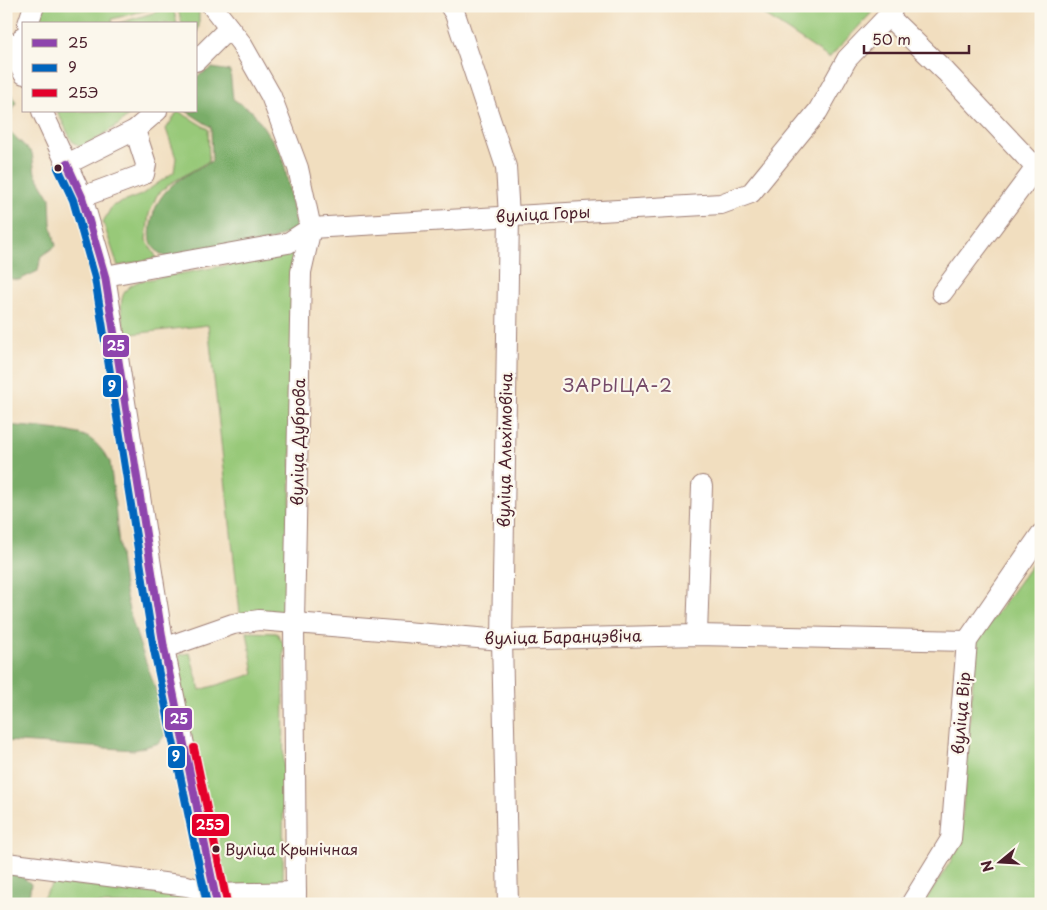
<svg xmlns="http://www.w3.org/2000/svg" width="1047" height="910" font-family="'Playpen Sans',sans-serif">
  <rect width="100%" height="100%" fill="#fbf7ec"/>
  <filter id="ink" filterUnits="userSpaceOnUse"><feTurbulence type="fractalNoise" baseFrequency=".02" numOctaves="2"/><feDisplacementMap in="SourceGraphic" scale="10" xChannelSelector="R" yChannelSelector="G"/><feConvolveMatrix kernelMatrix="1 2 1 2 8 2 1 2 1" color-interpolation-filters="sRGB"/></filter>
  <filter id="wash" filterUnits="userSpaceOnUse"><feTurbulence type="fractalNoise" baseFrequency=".0096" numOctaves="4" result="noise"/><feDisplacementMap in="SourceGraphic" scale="20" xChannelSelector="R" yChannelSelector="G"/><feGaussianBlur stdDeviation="1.12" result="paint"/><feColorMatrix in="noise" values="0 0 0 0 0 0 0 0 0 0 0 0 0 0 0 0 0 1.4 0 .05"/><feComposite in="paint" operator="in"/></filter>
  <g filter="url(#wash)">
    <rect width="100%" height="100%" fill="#f1debf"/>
    <g fill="#98c979" stroke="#717452">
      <polygon points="41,6 163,6 112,19 113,24 38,24"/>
      <polygon points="177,6 199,7 199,26 196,36 196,24 182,24"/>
      <polygon points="751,6 878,6 829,58"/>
      <polygon points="173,7 177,24 116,24"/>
      <polygon points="57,111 134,111 118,125 82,148 72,141"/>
      <polygon points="178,111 208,129 209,161 171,183 157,195 149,214 146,240 157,258 118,266 103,222 112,206 141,195 174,172 176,158 166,129"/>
      <path d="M295,253l-7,360 -48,1 -32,-289 -76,9 -7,-3c-4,-22 -10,-41 15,-50z"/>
      <polygon points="1041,552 1041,904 923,904 951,861 962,818 976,642"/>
      <polygon points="247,632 277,633 284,645 283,883 223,887 175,661 180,655 190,653 200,690 254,674"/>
      <polygon points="53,883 184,892 196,904 38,904"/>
    </g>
    <g fill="#7aad69" stroke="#62664a">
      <path d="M212,68l18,3 3,28 20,13 29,42 15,74 -27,13 -105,16c-15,-9 -16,-16 -14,-32 6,-38 30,-47 61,-64l-1,-34 -25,-16h10v-34z"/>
      <polygon points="6,86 16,102 10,117 9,131 32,153 35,173 50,198 51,224 56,246 41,256 38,271 19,280 6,278"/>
      <path d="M6,425c19,2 68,4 83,13 9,6 15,14 21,24 6,43 8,87 15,130 9,48 33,92 42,140l-8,11 -25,7 -128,-9z"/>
      <polygon points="6,874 19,874 31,884 29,897 20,904 6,904"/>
    </g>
  </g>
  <g filter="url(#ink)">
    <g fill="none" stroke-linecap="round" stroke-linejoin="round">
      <defs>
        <g id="minor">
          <polyline points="212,6 241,43 271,96 298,168 311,228 301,272 294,622 296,904"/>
          <polyline points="450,6 455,14 506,167 509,216 502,640 508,904"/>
          <polyline points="892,6 888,16 946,72 1041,173"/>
          <polyline points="28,24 34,6"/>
          <polyline points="6,41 24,74"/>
          <polyline points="14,55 24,36"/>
          <polyline points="196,61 229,28"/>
          <polyline points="42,111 82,197 105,276 164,648 217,904"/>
          <polyline points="67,164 135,130 157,111"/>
          <polyline points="82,197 144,174 146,164 135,130"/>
          <polyline points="105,276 288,243 311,228 721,204 751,193 818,111 847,59 888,16 894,6"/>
          <polyline points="942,293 1041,161"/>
          <polyline points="697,635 702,486"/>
          <polyline points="164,648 233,624 259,620 502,640 697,635 967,641"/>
          <polyline points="6,863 187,886 215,894 296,892"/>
          <polyline points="911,904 951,839 967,641 1041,534"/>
        </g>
      </defs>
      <use href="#minor" stroke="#9e7e75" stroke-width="22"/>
      <use href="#minor" stroke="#fff" stroke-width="20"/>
      <defs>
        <polyline id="bus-1" points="67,164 82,197 105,276 164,648 217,904"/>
        <polyline id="bus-2" points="58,168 73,200 95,278 154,650 207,904"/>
        <polyline id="bus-3" points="194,748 227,902"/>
      </defs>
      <use href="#bus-1" stroke="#fbf7ec" stroke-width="11"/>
      <use href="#bus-2" stroke="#fbf7ec" stroke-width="11"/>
      <use href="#bus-3" stroke="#fbf7ec" stroke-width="11"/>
      <use href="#bus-1" stroke="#8e44ad" stroke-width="8"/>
      <use href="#bus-2" stroke="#0065bd" stroke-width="8"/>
      <use href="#bus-3" stroke="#e4002b" stroke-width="8"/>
    </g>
  </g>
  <g fill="#4a1f2b" stroke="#fbf7ec" stroke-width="2">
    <circle cx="58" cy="168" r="4.5"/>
    <circle cx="216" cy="849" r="4.5"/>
  </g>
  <g text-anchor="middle" stroke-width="4.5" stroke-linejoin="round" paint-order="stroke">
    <g font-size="15" fill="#4a1f2b" stroke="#fbf7ec" text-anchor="start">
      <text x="225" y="855">Вуліца Крынічная</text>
    </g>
    <g font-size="16" fill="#4a1f2b" stroke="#fbf7ec">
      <text transform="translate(543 214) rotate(-3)" y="6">вуліца Горы</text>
      <text transform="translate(298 442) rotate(-89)" y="6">вуліца Дуброва</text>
      <text transform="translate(505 450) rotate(-89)" y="6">вуліца Альхімовіча</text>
      <text transform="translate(563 637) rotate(-1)" y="6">вуліца Баранцэвіча</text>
      <text transform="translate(961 713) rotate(-85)" y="6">вуліца Вір</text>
    </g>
    <g font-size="18" letter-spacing="1" fill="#764b69" stroke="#fbf7ec">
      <text x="618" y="392">ЗАРЫЦА-2</text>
    </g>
  </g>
  <g stroke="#fbf7ec" stroke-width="2">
    <rect x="102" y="334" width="28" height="24" rx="5" fill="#8e44ad"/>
    <rect x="102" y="374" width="20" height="24" rx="5" fill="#0065bd"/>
    <rect x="164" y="707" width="29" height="24" rx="5" fill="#8e44ad"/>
    <rect x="167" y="745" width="19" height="24" rx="5" fill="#0065bd"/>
    <rect x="191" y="813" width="39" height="24" rx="5" fill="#e4002b"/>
  </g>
  <g font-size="14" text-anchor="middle" font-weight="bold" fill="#fff">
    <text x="116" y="351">25</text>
    <text x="112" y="391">9</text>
    <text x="179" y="724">25</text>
    <text x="176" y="761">9</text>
    <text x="210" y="830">25Э</text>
  </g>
  <rect width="1047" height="910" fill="none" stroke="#fbf7ec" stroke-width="25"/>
  <rect x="22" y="22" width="175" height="90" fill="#fbf7ec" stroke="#b4a19f"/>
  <rect x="32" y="39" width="25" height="8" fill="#8e44ad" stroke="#b4a19f"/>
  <text x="68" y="48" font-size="15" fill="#4a1f2b">25</text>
  <rect x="32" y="64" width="25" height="8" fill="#0065bd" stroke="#b4a19f"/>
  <text x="68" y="72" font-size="15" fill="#4a1f2b">9</text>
  <rect x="32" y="89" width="25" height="8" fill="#e4002b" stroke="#b4a19f"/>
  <text x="68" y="98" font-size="15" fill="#4a1f2b">25Э</text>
  <g transform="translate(1000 862) rotate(252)" stroke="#fbf7ec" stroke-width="4" paint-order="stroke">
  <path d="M0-4L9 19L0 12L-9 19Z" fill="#4a1f2b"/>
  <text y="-8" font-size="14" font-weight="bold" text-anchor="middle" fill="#4a1f2b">N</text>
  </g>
  <path d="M864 45v8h105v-8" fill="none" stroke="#4a1f2b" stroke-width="2.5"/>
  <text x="872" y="45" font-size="15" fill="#4a1f2b" stroke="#fbf7ec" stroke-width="4" paint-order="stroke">50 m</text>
</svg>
